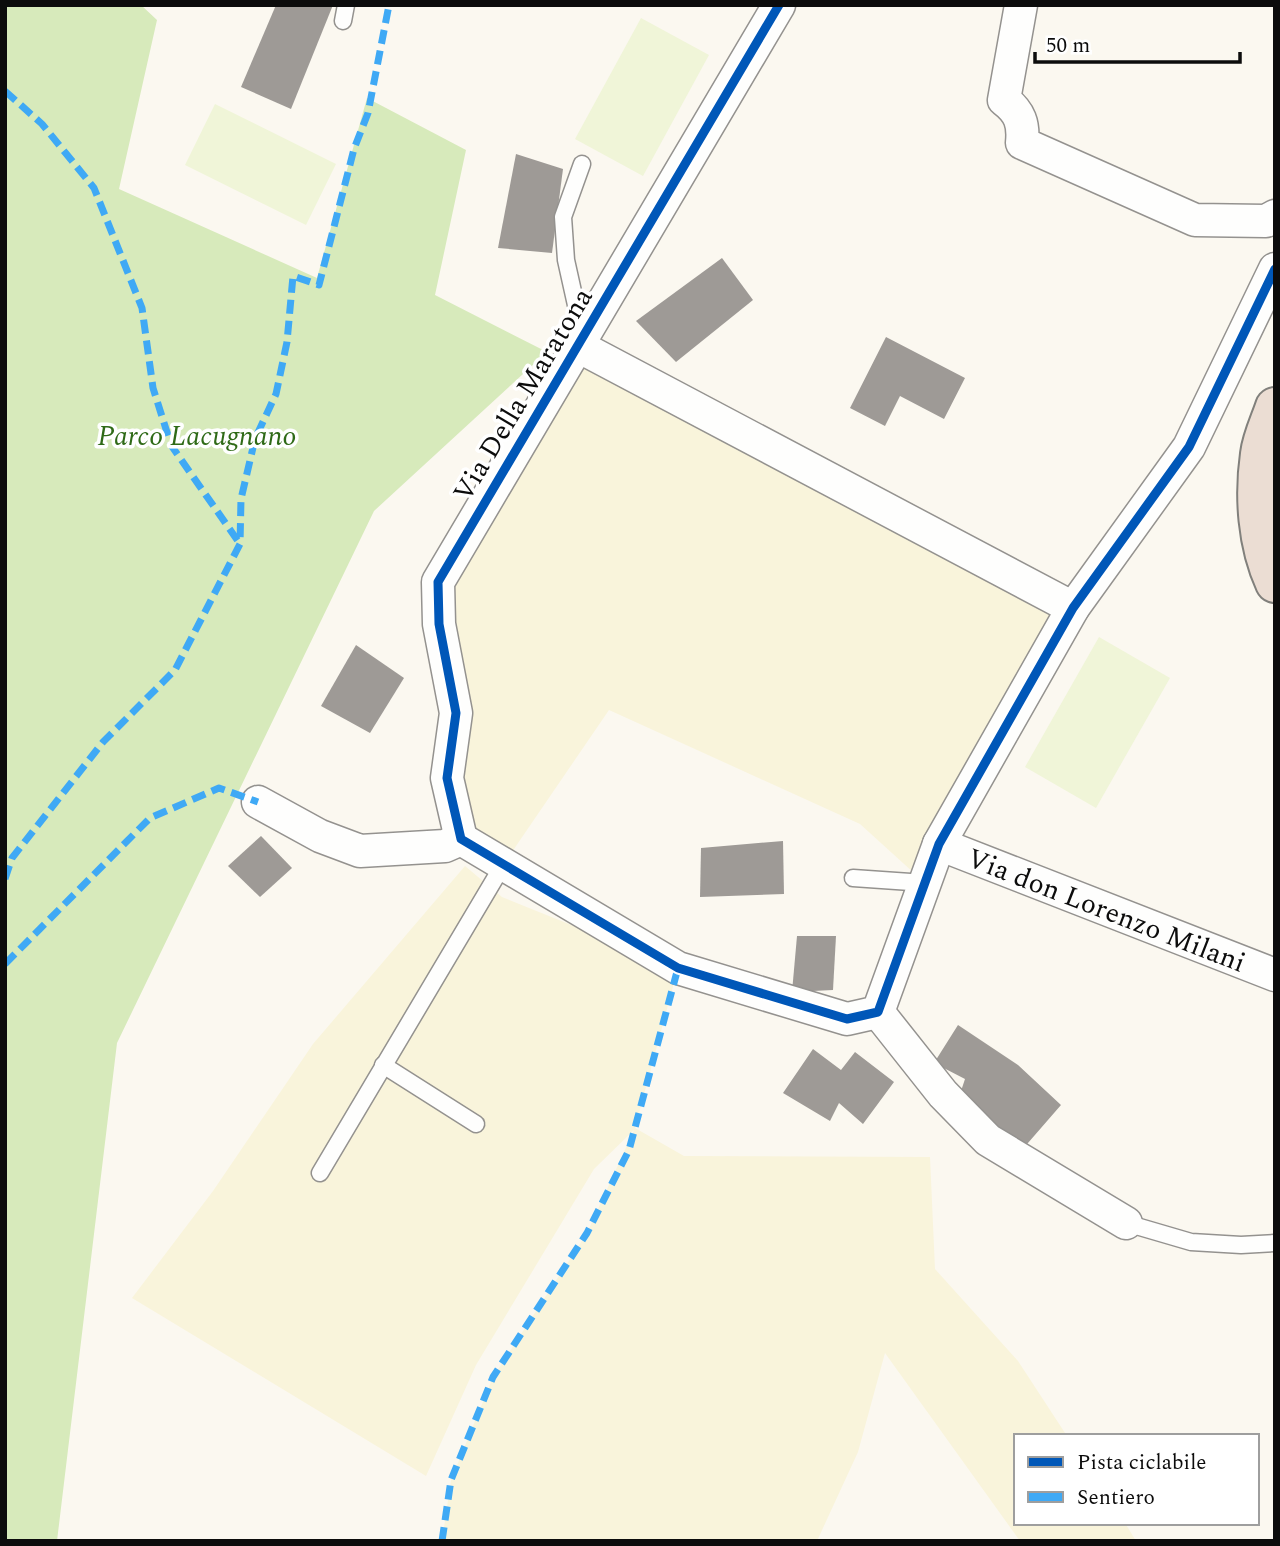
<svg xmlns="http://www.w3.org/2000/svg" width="1280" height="1546" font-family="Spectral,serif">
  <rect width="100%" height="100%" fill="#fbf8f0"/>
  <g fill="#f9f4db">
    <polygon points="578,346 1057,612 925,883 860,824 609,710 503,865 461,839 438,582"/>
    <polygon points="465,866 502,897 678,968 635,1128 684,1156 930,1157 935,1269 1018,1361 1067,1436 1016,1436 1016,1523 1125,1523 1136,1541 1020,1541 885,1353 858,1452 817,1541 442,1541 451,1480 493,1377 587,1233 634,1130 594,1169 476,1365 426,1476 132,1298 213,1191 313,1044"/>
  </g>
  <polygon fill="#d7eabb" points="5,5 141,5 157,20 119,189 317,278 367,98 466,150 435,295 547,352 374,511 117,1043 57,1541 5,1541"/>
  <g fill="#f0f5d8">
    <polygon points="641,18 709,55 643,176 575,139"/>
    <polygon points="215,104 336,164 306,225 185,165"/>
    <polygon points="1099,637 1170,678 1096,808 1025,767"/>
  </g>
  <g fill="#9e9a96">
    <polygon points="276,5 333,5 291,109 241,87"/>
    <polygon points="516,154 563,169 552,253 498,248"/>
    <polygon points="722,258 753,300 676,362 636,321"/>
    <polygon points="886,337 965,378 944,419 900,396 885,426 850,408"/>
    <polygon points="356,645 404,678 370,733 321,706"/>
    <polygon points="261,836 292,868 260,897 228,866"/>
    <polygon points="783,841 784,894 700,897 701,848"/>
    <polygon points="797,936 836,936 833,990 792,992"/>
    <polygon points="958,1025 1018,1065 1061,1105 1021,1151 961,1091 965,1079 934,1063"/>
    <polygon points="813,1049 841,1070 855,1052 894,1082 863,1124 839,1103 830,1121 783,1093"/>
  </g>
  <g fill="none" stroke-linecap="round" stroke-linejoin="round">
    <defs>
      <g id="lane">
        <polyline points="343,21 346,5"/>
        <polyline points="582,164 563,217 566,260 576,305 594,319"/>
        <polyline points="853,878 925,883"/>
        <polyline points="383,1065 476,1124"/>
        <polyline points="320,1173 503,865"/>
        <polyline points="1126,1223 1191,1242 1241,1245 1275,1243"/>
      </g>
      <g id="street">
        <path d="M1021,5l-17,95c16,12 20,24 18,43l173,77 71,1 9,-5"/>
        <polyline points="578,346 1073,608"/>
        <polyline points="258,802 320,836 360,851 445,846 461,839"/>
        <polyline points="461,839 678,968 847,1019 878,1012 939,844 1073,608 1189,447 1275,269"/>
        <polyline points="461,839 447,778 456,713 439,624 438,582 779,5"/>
        <path id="s1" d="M939,844l336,131"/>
        <polyline points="878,1012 943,1094 988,1140 1126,1223"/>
      </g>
      <path id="highway" d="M1275,407c-5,15 -13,31 -15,47 -6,42 -3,90 15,129"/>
    </defs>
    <use href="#lane" stroke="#94928f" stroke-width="19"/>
    <use href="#street" stroke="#94928f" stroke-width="35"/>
    <use href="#highway" stroke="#81807c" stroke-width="42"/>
    <use href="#lane" stroke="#fefefd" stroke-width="16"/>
    <use href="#street" stroke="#fefefd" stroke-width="32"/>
    <use href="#highway" stroke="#ebddd3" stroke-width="38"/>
    <g stroke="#3fa9f5" stroke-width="7" stroke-dasharray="14 7" stroke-linecap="butt">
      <polyline points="5,91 42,124 94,188 142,308 153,388 171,445 240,544"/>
      <polyline points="5,879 12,858 103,742 175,670 240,544 241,499 255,439 276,394 287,342 293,276 319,285 354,149 368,113 389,5"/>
      <polyline points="5,964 150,818 219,788 258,802"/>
      <polyline points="442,1541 451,1480 493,1377 587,1233 629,1150 678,968"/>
    </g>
    <defs>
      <polyline id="cycleway" points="779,5 438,582 439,624 456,713 447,778 461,839 678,968 847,1019 878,1012 939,844 1073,608 1189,447 1275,269"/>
    </defs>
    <use href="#cycleway" stroke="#fff" stroke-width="13"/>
    <use href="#cycleway" stroke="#0057b8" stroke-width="9"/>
  </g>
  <g text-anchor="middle" stroke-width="7" stroke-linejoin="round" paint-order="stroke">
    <g font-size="28" fill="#0c0c0c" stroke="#fff">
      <text transform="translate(522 394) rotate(-59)" y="10">Via Della Maratona</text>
      <text dy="10" stroke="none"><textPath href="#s1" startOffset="180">Via don Lorenzo Milani</textPath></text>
    </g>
    <g font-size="28" font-style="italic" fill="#2f6a17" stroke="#fff">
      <text x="197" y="445">Parco Lacugnano</text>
    </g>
  </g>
  <rect width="1280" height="1546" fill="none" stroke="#0c0c0c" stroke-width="14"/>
  <rect x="1014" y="1434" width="245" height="91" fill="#ffffff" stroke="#9e9e9e" stroke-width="2"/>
  <rect x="1028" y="1457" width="35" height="10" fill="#0057b8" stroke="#9e9e9e" stroke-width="2"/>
  <text x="1077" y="1469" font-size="21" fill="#0c0c0c">Pista ciclabile</text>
  <rect x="1028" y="1492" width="35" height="10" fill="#3fa9f5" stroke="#9e9e9e" stroke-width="2"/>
  <text x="1077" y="1504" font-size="21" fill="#0c0c0c">Sentiero</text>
  <path d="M1035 52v10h205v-10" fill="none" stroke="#0c0c0c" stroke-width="3.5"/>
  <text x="1046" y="52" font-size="21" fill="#0c0c0c" stroke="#ffffff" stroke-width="5" paint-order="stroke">50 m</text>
</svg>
